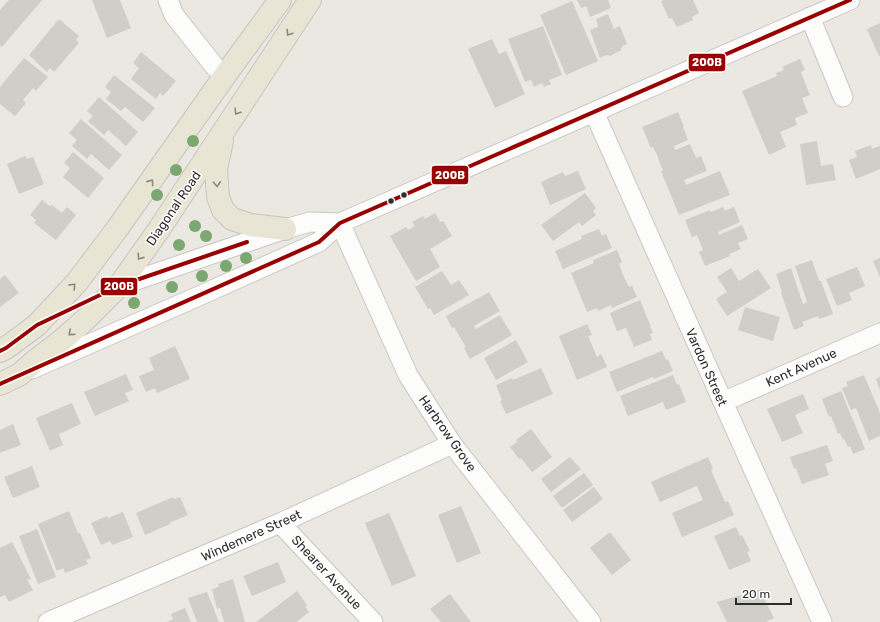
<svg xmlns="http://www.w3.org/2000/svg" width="880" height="622" font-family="Rubik,sans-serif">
  <rect width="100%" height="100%" fill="#ebe8e2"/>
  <g fill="#d0cec9">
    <polygon points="9,0 42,0 2,47 0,45 0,10"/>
    <polygon points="92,0 120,0 131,28 107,38"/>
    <polygon points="577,0 608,0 611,8 590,17 586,6 581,8"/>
    <polygon points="664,0 693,0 699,13 692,17 693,20 677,27 672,18 669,19 661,1"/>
    <polygon points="572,1 598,61 566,75 540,15"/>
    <polygon points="608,14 614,29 620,26 627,44 622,46 621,50 610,56 607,55 600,58 590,30 598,27 596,19"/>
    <polygon points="59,19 79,36 76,40 79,43 54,72 50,68 47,72 29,55"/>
    <polygon points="880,23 880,55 879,56 867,29"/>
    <polygon points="543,26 562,75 549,80 551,84 544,87 542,83 534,87 531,80 525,82 508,39"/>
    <polygon points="492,39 499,54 506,51 525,94 495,108 468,49"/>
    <polygon points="141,52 176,81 163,96 160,93 156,99 131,79 139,68 133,63"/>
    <polygon points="24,58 48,77 36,91 33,88 23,100 26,103 15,116 0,104 0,87"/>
    <polygon points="800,59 805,70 801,72 810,95 802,98 808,113 795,118 797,125 780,132 786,147 769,155 742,91 777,76 776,73 784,70 782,67"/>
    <polygon points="114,75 155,108 143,122 125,107 121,111 106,99 111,92 105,87"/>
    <polygon points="99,97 138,132 126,146 108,130 104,135 88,121 93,116 87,111"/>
    <polygon points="678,112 684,127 683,127 688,140 674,146 675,150 690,144 696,158 701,156 707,171 684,180 686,185 720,171 730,195 679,215 661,171 663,171 657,155 653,147 651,148 642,127"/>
    <polygon points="81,119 122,155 109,170 91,154 87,159 72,146 77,140 69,133"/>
    <polygon points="817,141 821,166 833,164 836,180 806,185 800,144"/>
    <polygon points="871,145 872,149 880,146 880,169 856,179 849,160 857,157 855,151"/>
    <polygon points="73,152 104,178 88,198 63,177 70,168 64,163"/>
    <polygon points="25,156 27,159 33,157 44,184 19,194 7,164"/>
    <polygon points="578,171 586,189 550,205 541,182 563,172 565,176"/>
    <polygon points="585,193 596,208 593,211 596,215 582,226 579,222 553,241 541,225"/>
    <polygon points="42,200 50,206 52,205 62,213 67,207 76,215 56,240 34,223 36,220 30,215"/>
    <polygon points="723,207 725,211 734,207 740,222 718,232 719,235 742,225 748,239 738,243 741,249 729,254 730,256 705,266 699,252 703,250 697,235 692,237 685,220 710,210 711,212"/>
    <polygon points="435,213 440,222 443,221 452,236 430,249 440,267 416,281 390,236 406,227 408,230 415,226 412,222 423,216 425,219"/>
    <polygon points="599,229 602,236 606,234 612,248 563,269 555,251 582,239 581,236"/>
    <polygon points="617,250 622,262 619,264 623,275 629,287 632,286 637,297 612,308 611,305 598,311 597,308 587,312 571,273 594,263 593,260"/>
    <polygon points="880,258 880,277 873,261"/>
    <polygon points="812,260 819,281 821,281 833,314 819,319 818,316 802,322 804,326 794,330 781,293 782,292 776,274 791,268 803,304 807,302 795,266"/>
    <polygon points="857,267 865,286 849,293 852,300 837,306 826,279"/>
    <polygon points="731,268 739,281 758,269 771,288 727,316 716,299 727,292 717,277"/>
    <polygon points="442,271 451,285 459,280 469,295 434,315 430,308 428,309 415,287"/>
    <polygon points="5,275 19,293 0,307 0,279"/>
    <polygon points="489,292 500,311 474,326 475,327 476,329 500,315 512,335 470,359 464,348 466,347 454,327 452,328 446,316"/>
    <polygon points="640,300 651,327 650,327 653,333 650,334 652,340 634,347 626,328 617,331 610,313"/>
    <polygon points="745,307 780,317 773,341 738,330"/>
    <polygon points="587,324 592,335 588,336 597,357 601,354 607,367 577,380 559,336"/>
    <polygon points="516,340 528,362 496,380 484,358"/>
    <polygon points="175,346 190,379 157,393 155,388 146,392 139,376 154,370 149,358"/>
    <polygon points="662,351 666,360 668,359 673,371 654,379 653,377 617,392 609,372"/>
    <polygon points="541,368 553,394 506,414 500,401 502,400 496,385 512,378 513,380"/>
    <polygon points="126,374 133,390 125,393 129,401 95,416 84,392"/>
    <polygon points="673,375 677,385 679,384 686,402 666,410 663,402 628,416 620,396"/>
    <polygon points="864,375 880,413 880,436 869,441 856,408 851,410 842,388 848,386 846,382"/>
    <polygon points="880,377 880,390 876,379"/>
    <polygon points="841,391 865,449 853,454 850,446 848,447 844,439 843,440 840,433 838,434 831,416 829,417 822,399"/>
    <polygon points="803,394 809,409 795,415 803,433 782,442 767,409"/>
    <polygon points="72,403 81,424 59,434 63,445 50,451 36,418"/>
    <polygon points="13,424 21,445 0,453 0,430"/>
    <polygon points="531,429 552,457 532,472 521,458 519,459 510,447 517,442 516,440"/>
    <polygon points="827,445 833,461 825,464 829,475 802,484 796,468 794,469 790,457"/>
    <polygon points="570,457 581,469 551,492 541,479"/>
    <polygon points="708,457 713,469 711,470 725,502 728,501 734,515 682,537 672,513 703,500 697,486 660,502 651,482"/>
    <polygon points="32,466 40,487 13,498 4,477"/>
    <polygon points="584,473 593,485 562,508 553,496"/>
    <polygon points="594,487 603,499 572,522 563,510"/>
    <polygon points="173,497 174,499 180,497 188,515 169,523 170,524 145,535 136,513"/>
    <polygon points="461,506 481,553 457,563 438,515"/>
    <polygon points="69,511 78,533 80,533 91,558 86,560 88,564 65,573 63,568 57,571 38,524"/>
    <polygon points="123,512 133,537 112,545 110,541 101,545 91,523 107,516 108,518"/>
    <polygon points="389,513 416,576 392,586 365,523"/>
    <polygon points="736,527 740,536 742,535 750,551 747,552 751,561 729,570 714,536"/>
    <polygon points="37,529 56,577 38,584 19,536"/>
    <polygon points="610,532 631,560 612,575 590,548"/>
    <polygon points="12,542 31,579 27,580 33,590 9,602 5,595 0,597 0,548"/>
    <polygon points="278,562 286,582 252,596 243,576"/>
    <polygon points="233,579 245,622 224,622 220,608 217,609 212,589 219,587 218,584"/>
    <polygon points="762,589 767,597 764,598 774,618 766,622 727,622 717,602"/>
    <polygon points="297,591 307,605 305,607 309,612 296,622 256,622"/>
    <polygon points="207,592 219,622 197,622 188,598"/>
    <polygon points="450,594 471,622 441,622 430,609"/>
    <polygon points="185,608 191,622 167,622 173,619 171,614"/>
  </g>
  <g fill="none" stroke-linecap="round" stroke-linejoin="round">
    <defs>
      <g id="minor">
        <polyline points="168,0 174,15 215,67 226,74"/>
        <polyline points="810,17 843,97"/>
        <polyline points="594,112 723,402 822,622"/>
        <polyline points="340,223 408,375 452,444 591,622"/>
        <polyline points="119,286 285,229 310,222 340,223"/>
        <polyline points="32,369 199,296 319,242 340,223 850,0"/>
        <polyline points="723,402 880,333"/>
        <polyline points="280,523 373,622"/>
        <polyline points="48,622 280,523 452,444"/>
      </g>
      <g id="major">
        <polyline points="222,141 216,169 218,197 223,210 232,219 251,225 285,229"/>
        <polyline points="0,351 6,348 37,325 77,282 117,229 226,74 280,0"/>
        <polyline points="0,384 19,375 35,361 61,341 85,320 119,286 160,228 310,0"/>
      </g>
    </defs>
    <use href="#minor" stroke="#c8c7c7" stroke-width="21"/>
    <use href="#major" stroke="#c6c5c3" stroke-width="24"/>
    <use href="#minor" stroke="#fcfcfb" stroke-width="19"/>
    <use href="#major" stroke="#e8e5d4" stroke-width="22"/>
    <defs>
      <g id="bus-1">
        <polyline points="0,351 6,348 37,325 119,286 247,242"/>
        <polyline points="0,384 319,242 340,223 850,0"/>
      </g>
    </defs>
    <use href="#bus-1" stroke="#fff" stroke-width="7"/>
    <use href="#bus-1" stroke="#900" stroke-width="4"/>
  </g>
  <g fill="#7ba771">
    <circle cx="193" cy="141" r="6"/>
    <circle cx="176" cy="170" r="6"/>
    <circle cx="157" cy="195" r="6"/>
    <circle cx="195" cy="226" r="6"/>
    <circle cx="206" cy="236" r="6"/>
    <circle cx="179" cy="245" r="6"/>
    <circle cx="246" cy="258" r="6"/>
    <circle cx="226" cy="266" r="6"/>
    <circle cx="202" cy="276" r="6"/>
    <circle cx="172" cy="287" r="6"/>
    <circle cx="134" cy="303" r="6"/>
  </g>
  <defs><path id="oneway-chevron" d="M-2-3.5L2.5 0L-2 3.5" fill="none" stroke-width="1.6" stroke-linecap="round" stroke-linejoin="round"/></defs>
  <g stroke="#8a8980">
    <use href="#oneway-chevron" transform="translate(289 33) rotate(123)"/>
    <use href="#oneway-chevron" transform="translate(237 112) rotate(123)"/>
    <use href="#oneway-chevron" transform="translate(151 182) rotate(-55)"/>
    <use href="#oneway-chevron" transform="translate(217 184) rotate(87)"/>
    <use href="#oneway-chevron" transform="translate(140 257) rotate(125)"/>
    <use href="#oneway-chevron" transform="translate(73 286) rotate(-47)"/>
    <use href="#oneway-chevron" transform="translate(71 333) rotate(139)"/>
  </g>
  <g fill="#2d2d2d" stroke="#fff" stroke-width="1.5">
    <circle cx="404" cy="195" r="3.5"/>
    <circle cx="391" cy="201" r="3.5"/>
  </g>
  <g text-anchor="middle" stroke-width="3" stroke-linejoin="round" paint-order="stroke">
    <g font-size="13" fill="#2d2d2d" stroke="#fff">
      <text transform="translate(173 208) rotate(-56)" y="5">Diagonal Road</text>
      <text transform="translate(707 367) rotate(66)" y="5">Vardon Street</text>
      <text transform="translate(801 367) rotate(-24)" y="5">Kent Avenue</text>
      <text transform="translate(448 433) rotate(55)" y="5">Harbrow Grove</text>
      <text transform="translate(251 535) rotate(-24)" y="5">Windemere Street</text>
      <text transform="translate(327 572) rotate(47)" y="5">Shearer Avenue</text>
    </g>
  </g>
  <g stroke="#fff" stroke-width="1.5">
    <rect x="688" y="53" width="38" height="19" rx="4" fill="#900"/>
    <rect x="431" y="165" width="38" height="20" rx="4" fill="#900"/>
    <rect x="100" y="277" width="38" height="19" rx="4" fill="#900"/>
  </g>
  <g font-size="11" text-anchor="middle" font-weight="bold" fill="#fff">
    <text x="707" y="66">200B</text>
    <text x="450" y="179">200B</text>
    <text x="119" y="290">200B</text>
  </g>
  <path d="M736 598v6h55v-6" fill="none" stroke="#2d2d2d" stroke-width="2"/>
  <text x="742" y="598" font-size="12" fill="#2d2d2d" stroke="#ffffff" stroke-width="3" paint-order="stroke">20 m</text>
</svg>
